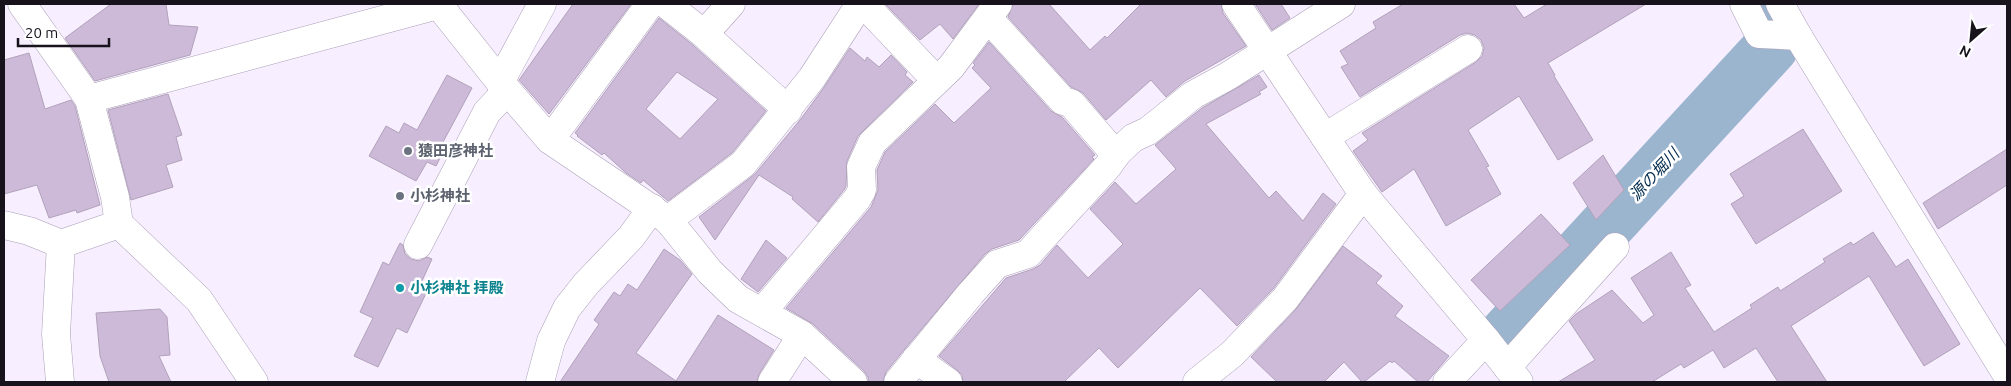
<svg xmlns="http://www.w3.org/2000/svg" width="2011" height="386" font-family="Ubuntu,'Noto Sans JP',sans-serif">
  <rect width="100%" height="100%" fill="#f7efff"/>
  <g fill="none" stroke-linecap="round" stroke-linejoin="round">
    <polyline stroke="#9bb5cf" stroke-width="55" points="1506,335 1771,47 1773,23 1761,4"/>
  </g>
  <g fill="#cdbad9" stroke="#b1a2ba" fill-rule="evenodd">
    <polygon points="111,4 166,4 169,25 198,27 190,55 95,81 65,38"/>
    <polygon points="573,4 631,4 549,114 519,80"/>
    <polygon points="885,4 979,4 953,39 940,24 920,40"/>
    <polygon points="1013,4 1049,4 1090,50 1105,36 1107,38 1141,4 1221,4 1223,13 1246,46 1185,81 1166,97 1151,80 1106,120 1083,93 1071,87 1008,17"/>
    <polygon points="1255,4 1281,4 1290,18 1272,30"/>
    <polygon points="1403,4 1514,4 1524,18 1547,4 1646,4 1548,63 1555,75 1554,76 1593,140 1558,160 1519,96 1468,130 1489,166 1486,167 1501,194 1446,226 1414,169 1382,192 1353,151 1368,140 1362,133 1476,62 1482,56 1484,48 1481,40 1475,35 1467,33 1460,35 1360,97 1341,67 1348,64 1340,51 1376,28 1373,22"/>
    <path d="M659,18l35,28 72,65 -34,42 -64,48 -25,-21 -2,3 -15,-10 -22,-20 -2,2 -25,-19 1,-1 -3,-2zM677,72l41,27 -38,40 -34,-30z"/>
    <polygon points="989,42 1051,111 1062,117 1095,155 1092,157 1094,159 1019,240 992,249 985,254 904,350 886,372 883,382 868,382 868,377 864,371 813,324 786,308 871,207 878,190 877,170 885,152 935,104 954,123 991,88 972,68 975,65 973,63"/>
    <polygon points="850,48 865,61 867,57 879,67 891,55 907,72 905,75 913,82 858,136 847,161 846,186 844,190 818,222 792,199 793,197 759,175 715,240 699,217 755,174 800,120 825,86"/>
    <polygon points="29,53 45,109 71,100 75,106 100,205 77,213 76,210 49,218 37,185 4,194 4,60"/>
    <polygon points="447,75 472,88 442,144 446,146 436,166 427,162 416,181 369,156 386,126 399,133 404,123 417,130"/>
    <polygon points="1259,75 1267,87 1259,92 1261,94 1206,124 1269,198 1276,191 1303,221 1323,193 1336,204 1273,289 1237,326 1200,288 1118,368 1099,348 1064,382 963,382 962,375 957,370 939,356 1006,278 1033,269 1040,265 1057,245 1088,278 1123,244 1090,209 1115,182 1136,204 1176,169 1155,145 1202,108"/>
    <polygon points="168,94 182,135 176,137 182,160 166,165 173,187 131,200 108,110"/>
    <polygon points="1803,129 1842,191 1756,244 1731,204 1744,196 1730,174"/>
    <polygon points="2007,149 2007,185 1938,229 1923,203"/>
    <polygon points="1603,155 1624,190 1596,220 1573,183"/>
    <polygon points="1541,214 1570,245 1500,311 1471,280"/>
    <polygon points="1873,232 1896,267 1908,259 1960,344 1924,366 1869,276 1791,326 1827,382 1778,382 1756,348 1724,368 1713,350 1684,368 1681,364 1652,382 1558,382 1595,360 1569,321 1576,314 1612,290 1643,323 1654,315 1631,278 1671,252 1691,285 1685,288 1714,332 1752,308 1750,305 1778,287 1780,291 1825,262 1823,259 1851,242 1853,245"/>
    <polygon points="766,240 787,258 758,292 741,279"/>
    <polygon points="400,243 403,245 405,254 411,259 419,261 427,257 432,259 422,281 430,285 407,333 397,328 378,367 354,356 373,318 360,312 383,262 389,265"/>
    <polygon points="1343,246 1382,276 1376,283 1403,306 1395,316 1449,356 1427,382 1418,382 1394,361 1392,363 1390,361 1364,382 1362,382 1344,362 1324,382 1277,382 1251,357 1297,308"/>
    <polygon points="664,249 680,260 692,274 636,353 676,381 718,315 774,350 759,374 757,382 560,382 599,324 594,320 614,292 620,296 628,284 637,290"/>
    <polygon points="160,309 167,317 170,355 159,356 171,382 109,382 100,356 96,313"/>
  </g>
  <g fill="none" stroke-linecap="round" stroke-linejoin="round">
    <defs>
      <g id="minor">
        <polyline points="22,4 89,99 115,197 119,224 199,300 254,382"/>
        <polyline points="438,4 500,82 550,140 668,220 710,272 738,299 802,335 853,382"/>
        <polyline points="666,4 704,34 788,110"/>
        <polyline points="864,4 936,80"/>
        <polyline points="1236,4 1363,194 1486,340 1519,382"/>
        <polyline points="1744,4 1759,34 1798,36"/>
        <polyline points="1780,4 1798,36 2007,375"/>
        <polyline points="988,18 1063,101 1071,103 1116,155"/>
        <polyline points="704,34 731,4"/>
        <polyline points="500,82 542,4"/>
        <polyline points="89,99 438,5"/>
        <polyline points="1325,137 1468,49"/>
        <polyline points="550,140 647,8"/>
        <polyline points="668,220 743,164 812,78 860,4"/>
        <polyline points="4,225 29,231 61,244 119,224"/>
        <polyline points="418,245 487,112 507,91"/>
        <polyline points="762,312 857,199 862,190 861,167 872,143 951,67 998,4"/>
        <polyline points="916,359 948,382"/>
        <polyline points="1507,367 1615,247"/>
        <polyline points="60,382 56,334 61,244"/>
        <polyline points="540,382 551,341 567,308 586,284 631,237 652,208"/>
        <polyline points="772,382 802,335"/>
        <polyline points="898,382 971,293 997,264 1028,254 1108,166 1117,153 1133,138 1148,131 1193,95 1228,76 1341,4"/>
        <polyline points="1197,382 1232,354 1285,299 1363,194"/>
        <polyline points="1447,382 1486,340"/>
      </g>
    </defs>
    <use href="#minor" stroke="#ab9eb7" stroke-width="29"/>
    <use href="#minor" stroke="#fff" stroke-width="28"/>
  </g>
  <g fill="#6b7280" stroke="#fff" stroke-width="2">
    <circle cx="408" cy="151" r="5"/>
    <circle cx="400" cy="196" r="5"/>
  </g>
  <circle fill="#0f9aa8" stroke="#fff" stroke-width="2" cx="400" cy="288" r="5"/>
  <g text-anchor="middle" stroke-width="5" stroke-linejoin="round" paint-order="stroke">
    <g font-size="15" font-weight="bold" fill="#5b616d" stroke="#fff" text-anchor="start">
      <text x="418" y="156">猿田彦神社</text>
      <text x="410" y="201">小杉神社</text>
    </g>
    <g font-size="15" font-weight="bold" fill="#0d838f" stroke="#fff" text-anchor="start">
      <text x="410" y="293">小杉神社 拝殿</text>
    </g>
    <g font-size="16" font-style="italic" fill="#012a4d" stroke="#fff">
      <text transform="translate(1654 174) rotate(-47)" y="6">源の堀川</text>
    </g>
  </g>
  <rect width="2011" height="386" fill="none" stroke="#17121b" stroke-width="10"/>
  <g transform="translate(1971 40) rotate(207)" stroke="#ffffff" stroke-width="4" paint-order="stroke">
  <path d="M0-4L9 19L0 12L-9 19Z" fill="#17121b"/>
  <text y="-8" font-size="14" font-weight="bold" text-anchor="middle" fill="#17121b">N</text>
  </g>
  <path d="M18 38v8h91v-8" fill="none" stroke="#17121b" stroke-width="2.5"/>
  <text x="25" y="38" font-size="15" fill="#17121b" stroke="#ffffff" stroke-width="4" paint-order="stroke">20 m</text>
</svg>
